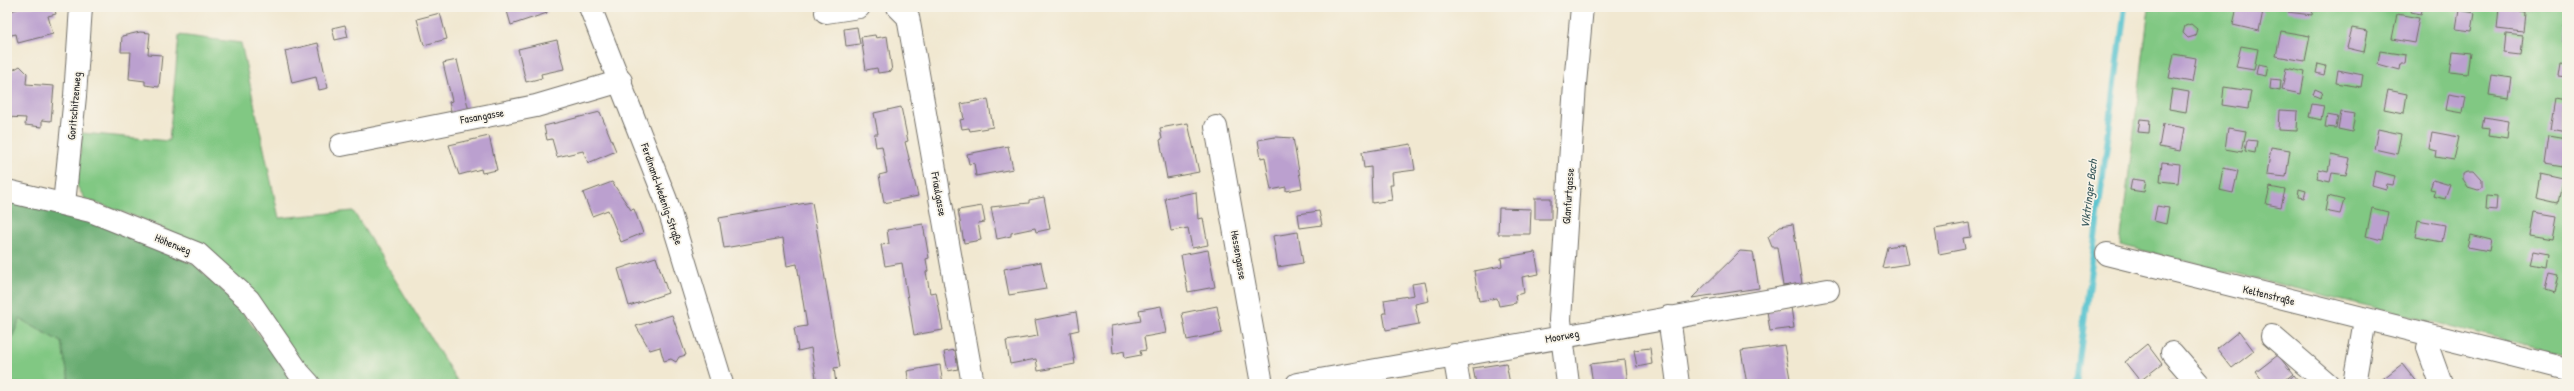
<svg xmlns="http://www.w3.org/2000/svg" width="2574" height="391" font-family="'Patrick Hand',sans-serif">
  <rect width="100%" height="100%" fill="#f7f3e8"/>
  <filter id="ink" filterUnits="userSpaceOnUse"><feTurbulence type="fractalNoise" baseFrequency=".025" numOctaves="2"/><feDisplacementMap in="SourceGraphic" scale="8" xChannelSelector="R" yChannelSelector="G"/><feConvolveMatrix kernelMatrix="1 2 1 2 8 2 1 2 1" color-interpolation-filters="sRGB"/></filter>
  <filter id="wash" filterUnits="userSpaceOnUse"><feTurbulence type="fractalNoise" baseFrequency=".012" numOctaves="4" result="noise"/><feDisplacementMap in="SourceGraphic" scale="16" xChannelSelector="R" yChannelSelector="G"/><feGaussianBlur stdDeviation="0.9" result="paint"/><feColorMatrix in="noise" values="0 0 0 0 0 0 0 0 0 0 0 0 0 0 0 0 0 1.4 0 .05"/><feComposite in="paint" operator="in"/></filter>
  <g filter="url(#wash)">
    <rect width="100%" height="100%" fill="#f1e8d1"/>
    <g fill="#81c883" stroke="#567a57">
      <polygon points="2149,7 2567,7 2567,355 2120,245"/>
      <polygon points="179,35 241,43 279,218 353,211 459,384 319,384 208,251 150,222 85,199 77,186 82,133 169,141"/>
      <polygon points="20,319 61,342 70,384 7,384 7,349"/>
    </g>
    <polygon fill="#68ac71" stroke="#4a6c4e" points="7,201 68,213 134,236 195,265 233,300 297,384 70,384 61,342 20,319 7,349"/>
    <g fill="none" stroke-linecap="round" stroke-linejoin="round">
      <polyline stroke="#56c3cf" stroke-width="6" points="2076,384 2125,7"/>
    </g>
    <g id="blocks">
      <g fill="#bba0cf">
        <polygon points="24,7 54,7 56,14 48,16 53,34 18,43 16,34 7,36 7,12"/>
        <polygon points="511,7 545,7 547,13 511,25 507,11 512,9"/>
        <polygon points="2237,7 2263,11 2259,31 2233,25"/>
        <polygon points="2287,7 2313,7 2312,15 2287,12"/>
        <polygon points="2412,7 2423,7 2421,14 2411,12"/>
        <polygon points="2499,7 2521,7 2520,12 2525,13 2523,32 2497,29"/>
        <polygon points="2459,10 2475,13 2472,31 2456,29"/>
        <polygon points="440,13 447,39 424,45 417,19"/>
        <polygon points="2397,14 2419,18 2414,43 2392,39"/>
        <polygon points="2191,24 2197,29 2195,36 2188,38 2183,33 2185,26"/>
        <polygon points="345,25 348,37 335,40 332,28"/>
        <polygon points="2564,25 2567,26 2567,42 2563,41"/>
        <polygon points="857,27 860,44 846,46 844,29"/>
        <polygon points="2352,28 2368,31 2364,52 2347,48"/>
        <polygon points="2281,31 2310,36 2305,61 2276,56"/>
        <polygon points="140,32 150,33 148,54 162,55 159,87 145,85 145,81 129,79 131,52 121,52 122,36"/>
        <polygon points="2506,34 2523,36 2521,55 2504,53"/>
        <polygon points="875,35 876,38 887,36 892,71 878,73 877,68 866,70 861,37"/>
        <polygon points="557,40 564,69 541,74 542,78 526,82 518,49"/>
        <polygon points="318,43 328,88 319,90 316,77 292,83 285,51"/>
        <polygon points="2241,46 2258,49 2254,70 2236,67"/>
        <polygon points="2380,51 2406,55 2405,64 2401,64 2400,70 2378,64"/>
        <polygon points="2453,51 2470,53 2467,74 2450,72"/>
        <polygon points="2174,54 2196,58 2192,82 2169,78"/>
        <polygon points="457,60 469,111 452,115 449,102 452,101 443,63"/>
        <polygon points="2560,63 2567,64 2567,77 2558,76"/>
        <polygon points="2258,64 2268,66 2266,76 2256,74"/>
        <polygon points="2318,64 2326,66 2324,75 2316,73"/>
        <polygon points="20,66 27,73 26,84 54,86 51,121 42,120 42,127 25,125 26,118 7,117 7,82 10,82 11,71"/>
        <polygon points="2286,68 2305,72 2301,94 2282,90"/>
        <polygon points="2338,70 2363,75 2361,87 2336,83"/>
        <polygon points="2492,75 2512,78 2509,98 2489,95"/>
        <polygon points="2271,79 2281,80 2280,91 2270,89"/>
        <polygon points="2224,87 2251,91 2248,109 2222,105"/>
        <polygon points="2172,89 2189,92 2186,112 2169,109"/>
        <polygon points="2315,89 2322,92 2320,98 2313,95"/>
        <polygon points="2388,90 2407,94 2404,113 2384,109"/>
        <polygon points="2449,94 2466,97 2463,113 2446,110"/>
        <polygon points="988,99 993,127 970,131 969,128 962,129 960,120 964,119 961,104"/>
        <polygon points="2556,99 2567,101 2567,132 2551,129"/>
        <polygon points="2312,104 2324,106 2321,120 2309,117"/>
        <polygon points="901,107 908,141 905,142 908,154 918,196 884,203 879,175 887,173 882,146 876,147 874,134 878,134 874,113"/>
        <polygon points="2279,110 2298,111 2297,131 2278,130"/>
        <polygon points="600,112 616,151 588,163 583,151 557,157 552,139 547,140 544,126"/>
        <polygon points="2341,112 2355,114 2352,132 2338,129"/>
        <polygon points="2327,115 2338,117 2336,128 2325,127"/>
        <polygon points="2484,117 2509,121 2507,138 2489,135 2490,129 2482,128"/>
        <polygon points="2140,119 2150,120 2149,133 2138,132"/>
        <polygon points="1188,123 1199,172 1167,178 1160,140 1162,139 1160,128"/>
        <polygon points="2163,124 2184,128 2180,151 2159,147"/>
        <polygon points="2228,128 2246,131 2242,152 2225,149"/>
        <polygon points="2378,129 2401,134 2397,154 2374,149"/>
        <polygon points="2432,132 2459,137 2454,160 2436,157 2437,151 2429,149"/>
        <polygon points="489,136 497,170 482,173 481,169 459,175 449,145"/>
        <polygon points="2549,136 2567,139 2563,167 2545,164"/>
        <polygon points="1275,137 1293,138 1302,188 1286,191 1286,187 1271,190 1265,157 1261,158 1258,140"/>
        <polygon points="2247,140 2257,141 2255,153 2245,151"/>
        <polygon points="1411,144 1415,170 1392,173 1393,185 1390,185 1392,200 1372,203 1371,167 1364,168 1362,152"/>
        <polygon points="1008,146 1013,169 976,176 974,163 969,164 967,154"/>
        <polygon points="2271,147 2290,150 2286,177 2267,175"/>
        <polygon points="2331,155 2350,159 2346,175 2332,173 2330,182 2317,179 2319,169 2328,171"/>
        <polygon points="2162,162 2180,164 2178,183 2160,181"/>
        <polygon points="2223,168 2238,171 2233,193 2219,190"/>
        <polygon points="2375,171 2395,176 2393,185 2387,184 2386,189 2372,185"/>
        <polygon points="2468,171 2474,171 2482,180 2482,187 2478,190 2468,187 2463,179 2463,173"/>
        <polygon points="2540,174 2563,179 2558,203 2536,198"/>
        <polygon points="2132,179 2146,181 2144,192 2130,190"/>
        <polygon points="2433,180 2450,185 2445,199 2433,196 2435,190 2430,189"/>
        <polygon points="612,182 631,210 634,209 643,233 621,242 608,210 592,216 583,193"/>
        <polygon points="2270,187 2285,190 2281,207 2266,204"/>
        <polygon points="2299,189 2306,191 2304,198 2298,197"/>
        <polygon points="1196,192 1198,219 1203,218 1208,245 1192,248 1188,228 1171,231 1165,198"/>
        <polygon points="2328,196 2344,200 2340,214 2325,211"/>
        <polygon points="2486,196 2497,197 2496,210 2485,209"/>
        <polygon points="1044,197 1050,229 1036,232 1035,228 1011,233 1011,236 997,239 991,207 1029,203 1029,200"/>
        <rect x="1535" y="198" width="16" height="21"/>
        <polygon points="812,202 840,367 834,368 836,384 817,384 811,348 798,351 794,328 807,326 797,264 787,266 783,238 724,248 719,218"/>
        <polygon points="982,206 985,222 978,223 981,240 964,243 958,210"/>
        <polygon points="2157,206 2169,208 2166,224 2154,221"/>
        <polygon points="1499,208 1531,209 1530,234 1498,234"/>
        <polygon points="2372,208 2388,212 2382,240 2366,236"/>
        <polygon points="1319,211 1322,225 1300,228 1298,214"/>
        <polygon points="2534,212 2557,216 2553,239 2530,235"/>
        <polygon points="2418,220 2445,225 2442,242 2415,237"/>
        <polygon points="1969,223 1971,237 1963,238 1965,249 1939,254 1935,229"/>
        <polygon points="923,224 929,258 926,259 928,271 926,272 930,293 936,292 943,330 914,335 902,263 885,266 881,245 889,244 887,230"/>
        <polygon points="1793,224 1802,283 1783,286 1777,247 1772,247 1768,237 1780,226"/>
        <polygon points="1298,232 1303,263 1278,267 1273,236"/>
        <polygon points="2471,235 2491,240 2489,251 2468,247"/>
        <polygon points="1904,244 1908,264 1882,268 1887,247"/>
        <polygon points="1208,250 1215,287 1188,292 1181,255"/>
        <polygon points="1740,251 1753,252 1759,288 1692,298"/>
        <polygon points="2533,251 2548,254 2546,267 2530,264"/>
        <polygon points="1535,252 1539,274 1522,277 1524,293 1515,295 1516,303 1499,306 1497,298 1479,301 1474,271 1502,266 1501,258"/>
        <polygon points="656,257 668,293 629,306 618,269"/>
        <polygon points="1041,262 1046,289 1009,295 1004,269"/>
        <polygon points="2549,273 2558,275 2554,293 2545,290"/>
        <polygon points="1425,282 1429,301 1415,304 1419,324 1386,330 1383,313 1386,313 1384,300 1414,295 1412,284"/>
        <polygon points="1161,306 1166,333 1144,337 1146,350 1140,351 1141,355 1125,358 1124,351 1113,354 1111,326 1141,321 1139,310"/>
        <polygon points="1217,306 1222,333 1187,340 1182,313"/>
        <polygon points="1791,307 1794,328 1770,331 1767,311"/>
        <polygon points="1076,312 1079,330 1070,332 1075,364 1038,371 1036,359 1010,364 1006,341 1038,336 1035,320"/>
        <polygon points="672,315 686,355 679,357 676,362 671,359 664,361 660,347 650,350 636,326"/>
        <polygon points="2239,331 2254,351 2232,368 2217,349"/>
        <polygon points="2147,344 2162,364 2140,381 2125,362"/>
        <polygon points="1784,345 1791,384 1747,384 1741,351"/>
        <polygon points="1650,348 1652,364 1637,367 1634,350"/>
        <polygon points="955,350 958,369 948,371 944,352"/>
        <polygon points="2278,355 2293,374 2280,384 2265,384 2256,372"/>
        <polygon points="1625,360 1628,384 1593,384 1590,364"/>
        <polygon points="1506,363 1510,384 1476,384 1473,368"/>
        <polygon points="2402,364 2417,383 2382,384 2380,381"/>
        <polygon points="940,365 943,384 909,384 907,371"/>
        <polygon points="2294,375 2301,384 2284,384"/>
        <polygon points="2172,379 2176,384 2166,384"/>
      </g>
    </g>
  </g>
  <g filter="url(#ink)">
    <use href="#blocks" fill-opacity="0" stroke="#706d65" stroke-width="1"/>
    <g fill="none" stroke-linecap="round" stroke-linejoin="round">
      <defs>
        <g id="minor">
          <polyline points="898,7 908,17 973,384"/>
          <polyline points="826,12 859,7"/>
          <polyline points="1216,127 1262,384"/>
          <polyline points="341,145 536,106 621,81"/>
          <polyline points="7,191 91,211 198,254 249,300 299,373 309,384"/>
          <polyline points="64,204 75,96 81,7"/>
          <polyline points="2107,254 2567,369"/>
          <polyline points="1669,317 1678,384"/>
          <polyline points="2272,336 2328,384"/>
          <polyline points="2432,336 2428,348 2441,384"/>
          <polyline points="2172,353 2199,384"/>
          <polyline points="1454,355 1459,384"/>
          <polyline points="1297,384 1828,290"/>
          <polyline points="1568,384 1560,320 1575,84 1582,7"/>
          <polyline points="2354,384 2365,320"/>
        </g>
        <polyline id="tertiary" points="590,7 666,200 722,384"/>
      </defs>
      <use href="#minor" stroke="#706d65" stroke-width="24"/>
      <use href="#tertiary" stroke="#706d65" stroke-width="24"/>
      <use href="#minor" stroke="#fff" stroke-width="22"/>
      <use href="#tertiary" stroke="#fff" stroke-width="22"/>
    </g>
  </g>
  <g text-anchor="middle" stroke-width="3.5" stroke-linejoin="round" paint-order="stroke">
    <g font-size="11" fill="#2b2b2b" stroke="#f7f3e8">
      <text transform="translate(74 106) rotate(-85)" y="4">Goritschitzenweg</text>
      <text transform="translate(482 116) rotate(-10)" y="4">Fasangasse</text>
      <text transform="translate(662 194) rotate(71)" y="4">Ferdinand-Wedenig-Straße</text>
      <text transform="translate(939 194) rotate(80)" y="4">Friaulgasse</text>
      <text transform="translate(1568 196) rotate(-86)" y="4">Glanfurtgasse</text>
      <text transform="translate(173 244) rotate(22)" y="4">Höhenweg</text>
      <text transform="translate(1239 255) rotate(80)" y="4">Hessengasse</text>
      <text transform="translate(2269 295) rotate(14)" y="4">Keltenstraße</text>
      <text transform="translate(1562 336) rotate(-10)" y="4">Moorweg</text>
    </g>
    <g font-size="12" font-style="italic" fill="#38595c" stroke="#f7f3e8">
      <text transform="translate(2089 194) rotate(-83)" y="4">Viktringer Bach</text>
    </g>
  </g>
  <rect width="2574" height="391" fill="none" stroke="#f7f3e8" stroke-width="24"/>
</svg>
